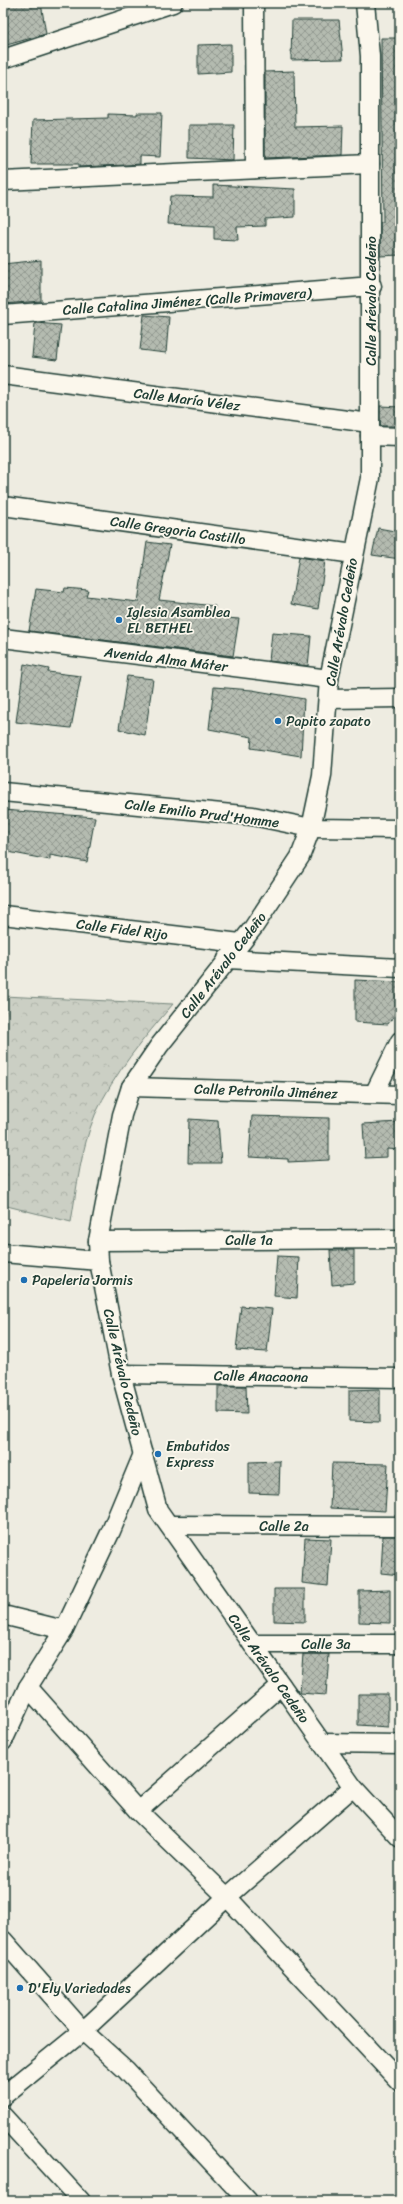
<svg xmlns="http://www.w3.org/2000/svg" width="403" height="2204" font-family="Sriracha,sans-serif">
  <defs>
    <pattern id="forest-crowns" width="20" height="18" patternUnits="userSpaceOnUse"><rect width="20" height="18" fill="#cbcfc4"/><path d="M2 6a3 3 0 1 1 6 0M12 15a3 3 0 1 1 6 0" fill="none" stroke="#aeb3a9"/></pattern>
    <pattern id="building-cross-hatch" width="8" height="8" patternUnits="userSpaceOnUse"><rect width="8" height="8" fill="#b4bbb0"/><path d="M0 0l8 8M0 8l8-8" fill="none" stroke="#929990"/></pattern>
  </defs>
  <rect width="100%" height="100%" fill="#eeece1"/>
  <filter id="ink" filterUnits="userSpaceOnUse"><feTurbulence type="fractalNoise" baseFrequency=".025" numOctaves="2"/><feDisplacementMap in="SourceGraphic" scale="8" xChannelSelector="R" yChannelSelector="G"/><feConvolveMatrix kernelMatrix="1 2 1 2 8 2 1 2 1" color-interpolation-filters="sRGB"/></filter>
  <g filter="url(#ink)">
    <path fill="url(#forest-crowns)" stroke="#75867c" d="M3,996l170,8c-29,34 -59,69 -78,111 -14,34 -18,71 -24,107l-68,-17z"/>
    <g fill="url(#building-cross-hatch)" stroke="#1f3d34">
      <polygon points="15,3 41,3 46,34 3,46 3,6"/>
      <polygon points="292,20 339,20 343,59 291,60"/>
      <polygon points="381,38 400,38 400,255 380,256 380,222 383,222"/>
      <polygon points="231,44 231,72 198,74 198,45"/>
      <polygon points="294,71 295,127 343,126 342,155 265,158 265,72"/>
      <polygon points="137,113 162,113 160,157 140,156 140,164 128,165 79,167 79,164 31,164 33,120 108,118 108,114 137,115"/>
      <polygon points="189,125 234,125 233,160 189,158"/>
      <polygon points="213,185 295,189 295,217 265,219 265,226 237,227 238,240 214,239 214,226 168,224 170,196 213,197"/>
      <polygon points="41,260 41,301 3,304 3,264"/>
      <polygon points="144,315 169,317 166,353 140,350"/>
      <polygon points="35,323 61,325 57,360 32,357"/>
      <polygon points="380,406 400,407 400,426 380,426"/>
      <polygon points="378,528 400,532 400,559 372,555"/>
      <polygon points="147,542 170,545 159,600 215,606 213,617 239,619 233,656 29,631 36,589 64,592 65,588 88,590 86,596 138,602"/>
      <polygon points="299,557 325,561 318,609 291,604"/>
      <polygon points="272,633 311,636 308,666 269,661"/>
      <polygon points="24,664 49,669 48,672 81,676 71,728 16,722"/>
      <polygon points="127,676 153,679 145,735 119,729"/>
      <polygon points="214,687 252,690 304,699 301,756 251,748 252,737 209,729"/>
      <polygon points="3,810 95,817 87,862 50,855 50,860 3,851"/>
      <polygon points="355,980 400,982 400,1007 388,1024 355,1022"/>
      <polygon points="252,1116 329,1118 329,1160 288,1162 288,1159 249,1157"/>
      <polygon points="189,1119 218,1121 221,1163 188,1163"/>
      <polygon points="400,1122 400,1150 387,1149 387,1157 365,1158 363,1124"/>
      <polygon points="330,1250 354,1250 354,1283 332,1285"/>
      <polygon points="277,1256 299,1257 297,1298 274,1296"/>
      <polygon points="241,1306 272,1309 267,1352 236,1350"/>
      <polygon points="218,1386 246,1386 247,1414 218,1413"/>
      <polygon points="380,1389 380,1422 349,1421 349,1390"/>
      <polygon points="280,1461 279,1494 249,1493 249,1462"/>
      <polygon points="332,1463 388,1464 385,1511 330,1508"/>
      <polygon points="383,1536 400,1536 400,1575 381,1573"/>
      <polygon points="305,1538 331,1539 328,1586 302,1583"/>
      <polygon points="274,1589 305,1589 305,1622 274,1621"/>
      <polygon points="390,1590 390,1623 359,1622 359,1591"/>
      <polygon points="303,1654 329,1654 326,1695 300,1693"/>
      <polygon points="358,1694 388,1694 388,1727 358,1725"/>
    </g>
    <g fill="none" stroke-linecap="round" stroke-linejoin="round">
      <defs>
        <g id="minor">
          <polyline points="254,3 255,169"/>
          <polyline points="365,3 370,56 370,478 329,679 322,776 311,828 300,857 253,928 159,1046 131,1087 122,1115 98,1241 99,1261 121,1374 158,1510 353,1787 400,1838"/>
          <polyline points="3,59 173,3"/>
          <polyline points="3,181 370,164"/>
          <polyline points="3,315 372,286"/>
          <polyline points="3,375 370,423"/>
          <polyline points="370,436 400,437"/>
          <polyline points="3,506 354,554"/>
          <polyline points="3,638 329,679"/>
          <polyline points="328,699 400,698"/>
          <polyline points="3,792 253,816 311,828 400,829"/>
          <polyline points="3,915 240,943"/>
          <polyline points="227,959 400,968"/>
          <polyline points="131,1087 400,1095"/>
          <polyline points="374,1094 400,1041"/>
          <polyline points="98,1241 400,1239"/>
          <polyline points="3,1253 99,1261"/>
          <polyline points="121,1374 400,1378"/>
          <polyline points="169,1525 400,1526"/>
          <polyline points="3,1615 64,1630"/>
          <polyline points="252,1644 400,1644"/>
          <polyline points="28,1687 138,1811 227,1897 400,2082"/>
          <polyline points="3,1741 28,1687 64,1630 111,1531 143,1454"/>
          <polyline points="322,1743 400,1744"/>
          <polyline points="138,1811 281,1685"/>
          <polyline points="3,1940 83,2031 126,2070 248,2201"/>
          <polyline points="3,2096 83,2031 227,1897 353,1787"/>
          <polyline points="3,2116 81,2201"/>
        </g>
      </defs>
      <use href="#minor" stroke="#1f3d34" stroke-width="21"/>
      <use href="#minor" stroke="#fbf7ec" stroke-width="18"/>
    </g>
  </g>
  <g fill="#1f6fb2" stroke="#fbf7ec" stroke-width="1.5">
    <circle cx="119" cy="620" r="4"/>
    <circle cx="278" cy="721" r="4"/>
    <circle cx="24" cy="1280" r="4"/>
    <circle cx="158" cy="1454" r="4"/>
    <circle cx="20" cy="1988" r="4"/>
  </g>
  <g text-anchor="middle" stroke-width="3.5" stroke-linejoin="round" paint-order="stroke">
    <g font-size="14" fill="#1f3d34" stroke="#fbf7ec">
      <text transform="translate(187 301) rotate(-4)" y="5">Calle Catalina Jiménez (Calle Primavera)</text>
      <text transform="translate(371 301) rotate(-90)" y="5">Calle Arévalo Cedeño</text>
      <text transform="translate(187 399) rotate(7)" y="5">Calle María Vélez</text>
      <text transform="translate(178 530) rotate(8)" y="5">Calle Gregoria Castillo</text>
      <text transform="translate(341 622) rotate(-80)" y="5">Calle Arévalo Cedeño</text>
      <text transform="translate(166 659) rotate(7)" y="5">Avenida Alma Máter</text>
      <text transform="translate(202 813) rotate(7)" y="5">Calle Emilio Prud'Homme</text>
      <text transform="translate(122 929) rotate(7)" y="5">Calle Fidel Rijo</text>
      <text transform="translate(223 965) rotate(-52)" y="5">Calle Arévalo Cedeño</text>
      <text transform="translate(266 1091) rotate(2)" y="5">Calle Petronila Jiménez</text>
      <text x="249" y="1245">Calle 1a</text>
      <text transform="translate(123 1372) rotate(77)" y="5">Calle Arévalo Cedeño</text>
      <text transform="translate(261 1376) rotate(1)" y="5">Calle Anacaona</text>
      <text x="284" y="1531">Calle 2a</text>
      <text x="326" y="1649">Calle 3a</text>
      <text transform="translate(269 1668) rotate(55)" y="5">Calle Arévalo Cedeño</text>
    </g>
    <g font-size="14" fill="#1f3d34" stroke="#fbf7ec" text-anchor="start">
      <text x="127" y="617">Iglesia Asamblea<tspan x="127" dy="16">EL BETHEL</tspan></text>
      <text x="286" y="726">Papito zapato</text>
      <text x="32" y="1285">Papeleria Jormis</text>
      <text x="166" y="1451">Embutidos<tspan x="166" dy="16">Express</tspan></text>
      <text x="28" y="1993">D'Ely Variedades</text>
    </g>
  </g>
  <rect width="403" height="2204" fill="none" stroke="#fbf7ec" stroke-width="16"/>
  <rect x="8" y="8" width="387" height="2188" fill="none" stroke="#1f3d34" stroke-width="1.5" filter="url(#ink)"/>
</svg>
